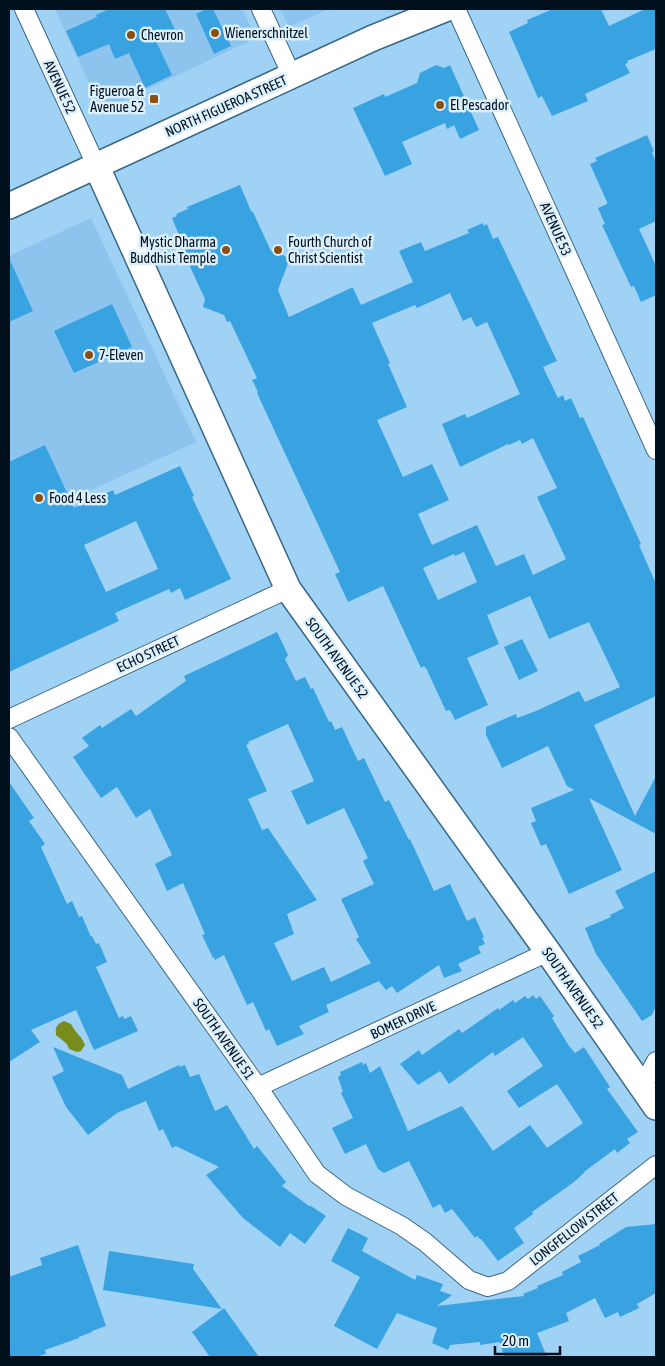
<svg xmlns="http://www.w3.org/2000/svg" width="665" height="1366" font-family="'Asap Condensed',sans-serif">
  <rect width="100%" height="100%" fill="#a0d2f6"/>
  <g fill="#8cc4ed">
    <polygon points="55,9 242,9 256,38 102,111"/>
    <polygon points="280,9 325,9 326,10 289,27"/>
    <polygon points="91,218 196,442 74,498 89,533 9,569 9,256"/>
  </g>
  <path fill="#788c1c" d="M64,1021l7,3c4,9 11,12 14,21l-4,6 -4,1 -8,-3 -2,-5 -11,-9c-1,-8 1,-11 8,-14z"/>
  <g fill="#39a3e2" fill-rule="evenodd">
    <polygon points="109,9 165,9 175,30 156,41 172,75 145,88 129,53 115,59 109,44 78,57 66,31 97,17 96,15"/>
    <polygon points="206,9 213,9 231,46 214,54 196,14"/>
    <polygon points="553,9 601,9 609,26 645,9 656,9 656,49 627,61 628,63 625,64 630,73 585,94 588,101 552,116 542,96 538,98 509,32 528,23 527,20"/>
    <polygon points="436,65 444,68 450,65 479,130 460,139 454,125 447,129 445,123 402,142 412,164 385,176 353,108 384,94 385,97 417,83 420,73"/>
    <polygon points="647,135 654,151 652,152 656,162 656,221 639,229 656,266 656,295 641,302 634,286 631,287 602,225 605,224 598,208 607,204 607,202 590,164 597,161 595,158"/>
    <path d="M240,185l11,26 2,1 18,39 19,7 -12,32 11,27 62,-29h2l8,17 52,-23 -14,-31 22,-9 4,9 44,-18 -2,-3 16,-7 1,3 3,-2 6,15 5,-2 59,124 -14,6 15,31 5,-3 2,6 6,-3 9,20 3,-1 58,127 -2,1 17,39v112l-62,29 41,91 21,-40v58l-67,-36 33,72 -53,24 -23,-50 -5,2 -10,-23 5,-2 -5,-13 43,-18 -7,-4 -19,-40 -46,22 -16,-33v-8l30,-13 1,4 19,-7 43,-20 6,11 35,-15 -31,-65 -40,17 -19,-43 -43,19 12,29 -32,14 21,47 -33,15 -5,-10 -4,1 -19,-41 -3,-4 -3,2 -38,-82 -35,16 -13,-28 5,-2 -83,-179 1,-1 -6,-12 5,-2 -27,-57 -3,1 -3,-7 -21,-8 2,-8 -25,-54 2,-3 -10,-24 5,-2 -1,-2 12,-5 -1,-2zM450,293l13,28 8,-4 5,10 11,-5 33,72 -53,24 -2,-4 -23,10 18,43 48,-23 1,1 11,-5 2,4 11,-6 24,50 -20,9 29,62 -33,16 -9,-21 -28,12 -19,-41 -45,20 -14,-31 31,-14 -17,-36 -29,13 -26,-57 30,-13 -19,-43 2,-1 -18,-40 43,-18 2,3zM464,552l13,30 -39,18 -15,-32 31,-14 1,2z"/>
    <polygon points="9,258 33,311 9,322"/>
    <polygon points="112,304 132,347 74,373 54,331"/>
    <path d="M45,445l29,63 39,-18 2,5 65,-29 14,30 -2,1 39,82 -46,21 -5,-12 -9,5 -2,-4 -54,24 4,8 -110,51v-210zM136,521l22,48 -52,23 -22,-47z"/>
    <path d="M277,632l11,23 -3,4 11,22 9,-4 6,12 2,-1 16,34 2,-1 4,9 7,-3 16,34 6,-3 21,44 4,-2 20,40 1,-1 24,52 16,-7 17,37 8,-4 9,20 -2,1 3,6 -7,3 3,6 -23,11 4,7 -18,7 -5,-13 -42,28 -5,-7 -6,4 -7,-9 -53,24 3,7 -30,14 5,8 -27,12 -8,-17 -3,2 -13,-29 -6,3 -23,-50 -9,5 -1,-3 -1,1 -11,-23 3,-1 -22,-51 -16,8 -12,-27 17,-9 -22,-46 -14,9 -19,-31 -16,11 -28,-41 16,-11 -7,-8 18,-13 2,3 29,-19 5,7 50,-35 -2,-5zM288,724l26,57 -23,10 16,34 37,-17 24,50 -5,3 11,23 -33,15 18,38 -3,2 15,24 -40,19 -7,-15 -32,14 -18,-38 20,-9 -7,-20 30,-14 -49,-72 -6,2 -14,-31 19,-8 -21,-46 3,-1 -1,-2z"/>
    <polygon points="522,639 538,671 519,680 504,647"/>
    <polygon points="9,782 34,818 29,821 45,844 41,847 67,904 72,901 79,917 82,916 91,937 92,936 96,944 99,943 107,962 96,967 119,1018 123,1016 124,1019 131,1016 138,1031 94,1050 76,1010 31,1030 40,1042 9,1062"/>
    <polygon points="656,871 656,1006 652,1015 642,1021 596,954 585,928 611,917 610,915 624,908 615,891"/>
    <polygon points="533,995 536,999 540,996 554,1016 552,1018 569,1046 575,1053 584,1047 610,1087 607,1089 638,1132 627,1139 630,1143 617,1153 615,1149 584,1172 584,1173 574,1182 532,1212 533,1214 514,1228 524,1243 498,1261 481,1239 480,1239 477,1236 475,1238 452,1209 445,1213 440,1204 433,1208 409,1161 384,1173 378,1169 366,1144 345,1154 332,1128 353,1118 341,1093 343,1092 338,1077 341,1075 340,1072 362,1062 363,1065 366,1063 370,1073 380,1066 408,1131 462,1106 493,1151 530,1125 547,1148 583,1123 557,1084 519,1108 507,1091 543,1066 523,1037 495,1056 493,1052 449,1084 440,1071 418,1085 400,1064 419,1050 422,1055 459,1029 462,1033 498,1008 499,1010 513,1000 515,1003 525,996 528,999"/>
    <polygon points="53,1047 122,1075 128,1089 179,1065 180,1067 185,1065 190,1077 199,1074 215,1111 227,1105 254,1149 257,1146 286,1182 282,1186 309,1206 311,1206 326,1216 305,1244 290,1233 280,1247 243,1218 206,1175 219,1167 176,1146 172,1148 163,1129 159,1131 146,1101 117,1113 88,1135 66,1107 52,1077 64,1071"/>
    <polygon points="656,1224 656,1293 637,1304 639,1308 620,1317 618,1312 605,1318 595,1298 566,1313 569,1321 537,1333 547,1357 504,1357 500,1342 480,1345 480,1342 450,1345 448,1350 432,1343 437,1328 397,1313 377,1349 334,1326 360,1277 331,1261 348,1228 368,1238 362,1251 415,1280 417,1275 443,1284 440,1291 452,1295 437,1306 524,1296 523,1294 538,1288 537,1286 563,1275 562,1272 581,1262 578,1256 600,1245 599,1244 626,1227"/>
    <polygon points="78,1245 106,1326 92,1331 92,1332 79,1337 79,1338 45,1350 46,1354 36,1357 9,1357 9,1277 42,1265 40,1258"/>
    <polygon points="109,1251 194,1264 193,1269 222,1309 103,1290"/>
    <polygon points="224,1308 259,1357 210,1357 192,1332"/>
  </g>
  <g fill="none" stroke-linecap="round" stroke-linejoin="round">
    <defs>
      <g id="street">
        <polyline points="24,9 96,165"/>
        <polyline points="261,9 292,76"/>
        <polyline points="456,9 656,450"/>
        <polyline points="9,719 288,589"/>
        <polyline points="9,737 258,1087 317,1174 346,1196 402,1226 425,1242 469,1280 488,1287 508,1281 656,1165"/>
        <polyline points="258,1087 548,952"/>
        <polyline points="642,1087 656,1061"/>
      </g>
      <g id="secondary">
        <polyline points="96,165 288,589 548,952 656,1107"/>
        <polyline points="9,206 373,38 445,9"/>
      </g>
    </defs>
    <use href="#street" stroke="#386887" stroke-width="20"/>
    <use href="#secondary" stroke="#386887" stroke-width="28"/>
    <use href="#street" stroke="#fff" stroke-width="18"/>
    <use href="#secondary" stroke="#fff" stroke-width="25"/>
  </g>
  <g fill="#8c4f10" stroke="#dbeffd" stroke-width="2">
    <circle cx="215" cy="33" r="5"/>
    <circle cx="131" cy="35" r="5"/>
    <rect x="149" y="94" width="10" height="10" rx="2.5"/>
    <circle cx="440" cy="105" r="5"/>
    <circle cx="226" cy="250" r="5"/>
    <circle cx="278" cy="250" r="5"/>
    <circle cx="89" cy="355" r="5"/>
    <circle cx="39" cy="498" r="5"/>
  </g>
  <g text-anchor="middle" stroke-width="5" stroke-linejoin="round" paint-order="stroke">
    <g font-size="14" fill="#00101c" stroke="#dbeffd" text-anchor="start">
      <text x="225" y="38">Wienerschnitzel</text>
      <text x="141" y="40">Chevron</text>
      <text x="144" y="96" text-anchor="end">Figueroa &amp;<tspan x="144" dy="16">Avenue 52</tspan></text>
      <text x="450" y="110">El Pescador</text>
      <text x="216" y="247" text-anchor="end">Mystic Dharma<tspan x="216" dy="16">Buddhist Temple</tspan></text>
      <text x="288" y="247">Fourth Church of<tspan x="288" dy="16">Christ Scientist</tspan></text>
      <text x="99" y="360">7-Eleven</text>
      <text x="49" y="503">Food 4 Less</text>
    </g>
    <g font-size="14" fill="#00101c" stroke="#dbeffd">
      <text transform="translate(60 87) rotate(65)" y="5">AVENUE 52</text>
      <text transform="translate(226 106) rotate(-24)" y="5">NORTH FIGUEROA STREET</text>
      <text transform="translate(556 229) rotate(66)" y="5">AVENUE 53</text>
      <text transform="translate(148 654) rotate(-25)" y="5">ECHO STREET</text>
      <text transform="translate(337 658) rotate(54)" y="5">SOUTH AVENUE 52</text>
      <text transform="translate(573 988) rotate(55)" y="5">SOUTH AVENUE 52</text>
      <text transform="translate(403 1020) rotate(-25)" y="5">BOMER DRIVE</text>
      <text transform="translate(224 1039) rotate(55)" y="5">SOUTH AVENUE 51</text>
      <text transform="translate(574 1229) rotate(-38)" y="5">LONGFELLOW STREET</text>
    </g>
  </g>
  <rect width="665" height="1366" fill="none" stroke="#00101c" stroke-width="20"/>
  <path d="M495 1346v8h65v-8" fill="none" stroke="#00101c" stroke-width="2.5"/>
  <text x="502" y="1346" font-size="15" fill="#00101c" stroke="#dbeffd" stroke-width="4" paint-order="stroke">20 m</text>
</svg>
